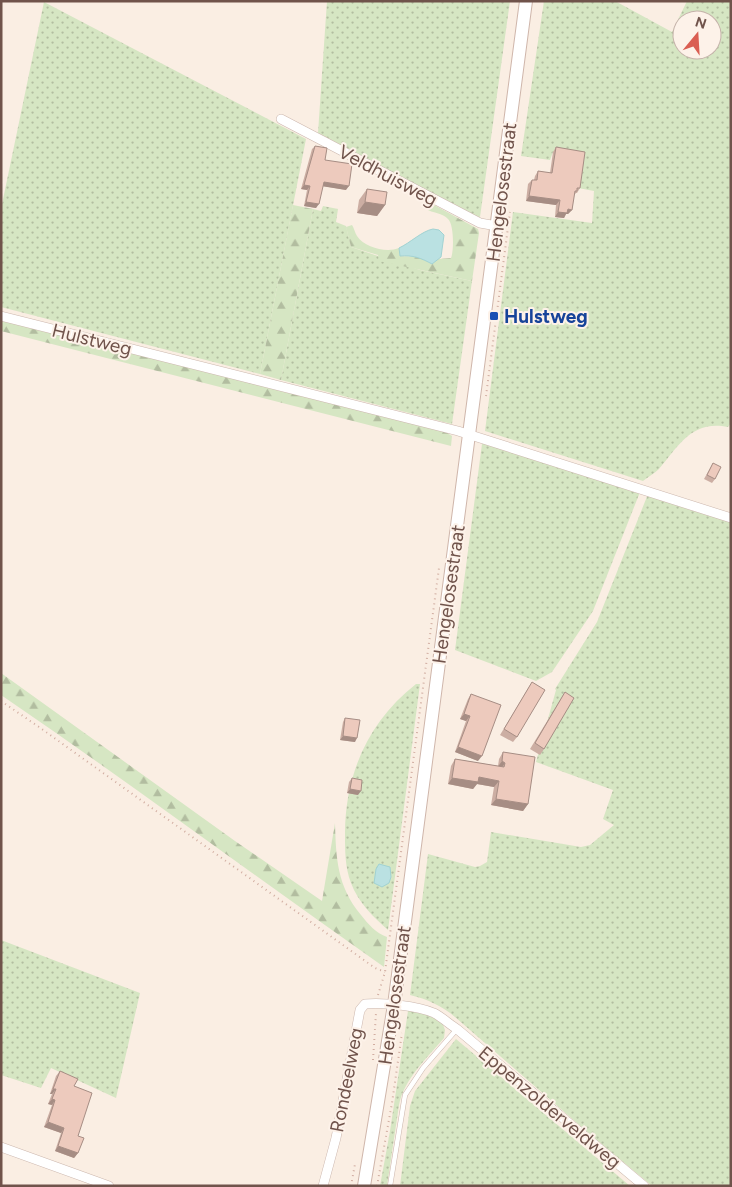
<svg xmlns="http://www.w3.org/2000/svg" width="732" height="1187" font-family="Figtree,sans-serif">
  <defs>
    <pattern id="grass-dots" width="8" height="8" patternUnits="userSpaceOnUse" patternTransform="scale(1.25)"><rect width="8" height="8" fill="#d6e6c3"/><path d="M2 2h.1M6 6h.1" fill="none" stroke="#b2bda0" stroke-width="1.8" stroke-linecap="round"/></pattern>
    <pattern id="forest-firs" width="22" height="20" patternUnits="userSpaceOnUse" patternTransform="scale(1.25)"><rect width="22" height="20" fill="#d6e6c3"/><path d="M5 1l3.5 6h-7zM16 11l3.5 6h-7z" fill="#b2bda0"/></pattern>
  </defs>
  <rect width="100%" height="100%" fill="#faeee3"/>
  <g fill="url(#grass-dots)" fill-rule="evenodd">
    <polygon points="327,1 510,1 480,217 476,216 318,133"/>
    <path d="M544,1h71l57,31 15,-31h44v422l-3,4c-37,-7 -49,19 -69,42 -4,4 -11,8 -16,12l-158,-50 28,-219 79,11 2,-32 -16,-3 5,-32 -30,-4 -3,8 -29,-4zM682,20h30v30h-30z"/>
    <polygon points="44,2 306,139 260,374 1,307 1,209"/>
    <polygon points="323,206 338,209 336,222 346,226 351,247 420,270 472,281 452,424 281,380 313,209 321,211"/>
    <polygon points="484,443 640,492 593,611 552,672 536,681 455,650 482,444"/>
    <path d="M648,494l83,27v665h-79l-59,-49 -138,-120c-13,-11 -28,-18 -45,-22l18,-141 47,13 5,-1 7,-4 4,-30 90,15 9,-2 24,-20 -11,-6 10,-29 -77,-28 20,-72 -1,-1 42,-67z"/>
    <path d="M416,684h4l-32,246c-15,-13 -30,-28 -37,-47 -6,-16 -6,-32 -6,-49 0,-61 24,-113 71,-150z"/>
    <polygon points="1,940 140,993 116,1098 51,1068 41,1088 1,1075"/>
    <path d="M408,1011h14l20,11 3,8 -1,8c-17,20 -40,41 -45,67l-12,81h-7l10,-55z"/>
    <polygon points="456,1039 630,1186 400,1186 410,1106 415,1091"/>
  </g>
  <g fill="url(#forest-firs)">
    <path d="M425,200l53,29 1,4 -7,48 -93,-20 -1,-6 -27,-8 -5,-20 6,-2c2,3 3,8 5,11 8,12 30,17 42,12l1,8 19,1 13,7 6,-5 13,-1c3,-7 3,-34 -3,-39 -5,-6 -16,-6 -22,-10z"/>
    <polygon points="293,205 313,209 281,380 260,374"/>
    <polygon points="1,319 446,432 452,436 451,446 1,331"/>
    <path d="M1,673l234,168 87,60 13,-78c1,35 2,63 26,92 7,9 15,18 26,22l-3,30c-128,-90 -254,-184 -383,-272z"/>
  </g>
  <g fill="#bae1e2" stroke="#a1d2d2">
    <path d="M433,229l6,1 5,5 -3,22 -9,7c-11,-6 -19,-9 -32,-8l-1,-8c11,-5 23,-17 34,-19z"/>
    <polygon points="379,864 390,867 391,877 389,883 382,887 374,883 376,869"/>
  </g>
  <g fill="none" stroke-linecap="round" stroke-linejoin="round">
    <defs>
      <polyline id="lane" points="390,1186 405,1095 423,1068 457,1029"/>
      <g id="street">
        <polyline points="281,119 480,223 497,226"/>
        <polyline points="1,316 458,431 731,518"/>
        <polyline points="1,1147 109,1186"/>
        <path d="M323,1186l13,-48 24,-128 5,-6c17,-2 53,2 69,9 8,4 15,11 23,16l187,157"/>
      </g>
      <polyline id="secondary" points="364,1186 394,1005 526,1"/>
    </defs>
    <use href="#lane" stroke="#ccb7ae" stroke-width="5.5"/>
    <use href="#street" stroke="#ccb7ae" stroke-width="10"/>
    <use href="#secondary" stroke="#cfb6ab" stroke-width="14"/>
    <g stroke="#d1ada1" stroke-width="2" stroke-dasharray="1 4" stroke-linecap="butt">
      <polyline points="486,396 510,212"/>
      <polyline points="1,701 39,727 375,968 385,972"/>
      <polyline points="378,995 385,972 439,568"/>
      <polyline points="373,1060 376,1013"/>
      <polyline points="351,1186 355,1164"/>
      <polyline points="377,1186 392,1103 402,1033"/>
    </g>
    <use href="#lane" stroke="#fff" stroke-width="4.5"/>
    <use href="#street" stroke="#fff" stroke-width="9"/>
    <use href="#secondary" stroke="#fff" stroke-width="12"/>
  </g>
  <g fill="#ccaea3">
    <polygon points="315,146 346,190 323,186 316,208 304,206 307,190 301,189 312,149"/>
    <polygon points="556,147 580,188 577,193 576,193 574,195 572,210 568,214 566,214 564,218 555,217 556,205 526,201 528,184 532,180 534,180 535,176 538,171 550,173 553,152"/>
    <polygon points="367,189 385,205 377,216 357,213 359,200"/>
    <polygon points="713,463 715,479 712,483 704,479"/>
    <polygon points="532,682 517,737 513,742 500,735"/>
    <polygon points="565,692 544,749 540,755 530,749"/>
    <polygon points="471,694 478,761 455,752 466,721 460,719 468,699"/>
    <polygon points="345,718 355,742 340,740 343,722"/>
    <polygon points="503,752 528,804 523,811 491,805 494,787 477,784 473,789 448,784 451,766 455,759 498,766 499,759"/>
    <polygon points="352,778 358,795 347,793 349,782"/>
    <polygon points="60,1071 74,1086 78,1136 78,1153 74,1158 55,1151 61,1133 44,1127 52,1105 48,1104 52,1094 50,1094 56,1076"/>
  </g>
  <g fill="#a68d84">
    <polygon points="324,182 349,186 346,190 321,186"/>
    <polygon points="304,185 310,186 307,190 301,189"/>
    <polygon points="529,196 560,200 556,205 526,201"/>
    <polygon points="306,202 319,204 316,208 304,206"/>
    <polygon points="365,202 385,205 377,216 357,213"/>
    <polygon points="568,209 572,210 568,214 566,214 564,218 555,217 558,212"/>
    <polygon points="464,714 470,716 466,721 460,719"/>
    <polygon points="343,736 357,738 355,742 340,740"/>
    <polygon points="458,747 482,756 478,761 455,752"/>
    <polygon points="502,761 505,763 501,769 497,768"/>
    <polygon points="479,777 499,781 494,787 477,784 473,789 448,784 452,778"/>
    <polygon points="350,789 361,791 358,795 347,793"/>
    <polygon points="496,799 528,804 523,811 491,805"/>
    <polygon points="53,1089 56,1089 52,1094 50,1094"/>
    <polygon points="52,1099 55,1100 52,1105 48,1104"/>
    <polygon points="48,1122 64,1128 61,1133 44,1127"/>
    <polygon points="58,1146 78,1153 74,1158 55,1151"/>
  </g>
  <g fill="#edcabd" stroke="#a68d84">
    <polygon points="315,146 327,148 325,160 352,164 349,186 324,182 319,204 306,202 310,186 304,185"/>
    <polygon points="556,147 585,152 580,188 577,188 577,191 575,191 572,210 568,209 567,213 558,212 560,200 529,196 532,180 537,180 538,171 552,173"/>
    <polygon points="367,189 387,192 385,205 365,202"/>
    <polygon points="713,463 721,467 715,479 707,475"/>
    <polygon points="532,682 545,690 517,737 504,729"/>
    <polygon points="565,692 574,698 544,749 535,743"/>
    <polygon points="471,694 501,705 482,756 458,747 470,716 464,714"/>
    <polygon points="345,718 360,720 357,738 343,736"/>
    <polygon points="503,752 535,757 528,804 496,799 499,781 479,777 478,782 452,778 455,759 504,767 505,763 502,761"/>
    <polygon points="352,778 362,780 361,791 350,789"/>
    <polygon points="60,1071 78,1079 74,1086 92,1093 78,1136 84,1138 78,1153 58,1146 64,1128 48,1122 55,1100 52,1099 56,1089 53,1089"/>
  </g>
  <rect fill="#1a4fb4" stroke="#fdf2e9" stroke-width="2" x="489" y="311" width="10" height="10" rx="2.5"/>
  <g text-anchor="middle" stroke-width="4" stroke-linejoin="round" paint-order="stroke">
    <g font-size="19" fill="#70534b" stroke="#fdf2e9">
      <text transform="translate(388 175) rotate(28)" y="7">Veldhuisweg</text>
      <text transform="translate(501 192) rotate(-83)" y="7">Hengelosestraat</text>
      <text transform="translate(92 339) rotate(14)" y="7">Hulstweg</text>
      <text transform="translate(448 594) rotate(-82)" y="7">Hengelosestraat</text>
      <text transform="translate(394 995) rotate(-82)" y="7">Hengelosestraat</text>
      <text transform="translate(346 1080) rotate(-79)" y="7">Rondeelweg</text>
      <text transform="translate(550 1107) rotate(40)" y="7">Eppenzolderveldweg</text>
    </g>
    <g font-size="19" font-weight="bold" fill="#164399" stroke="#fdf2e9" text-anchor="start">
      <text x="504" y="323">Hulstweg</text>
    </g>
  </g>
  <rect width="732" height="1187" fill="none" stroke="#70534b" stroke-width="5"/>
  <g transform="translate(697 35) rotate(18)"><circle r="24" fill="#fdf2e9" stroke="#c5b2aa"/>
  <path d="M0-4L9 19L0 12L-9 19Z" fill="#da5e52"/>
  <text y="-8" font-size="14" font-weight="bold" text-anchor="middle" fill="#70534b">N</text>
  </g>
</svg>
